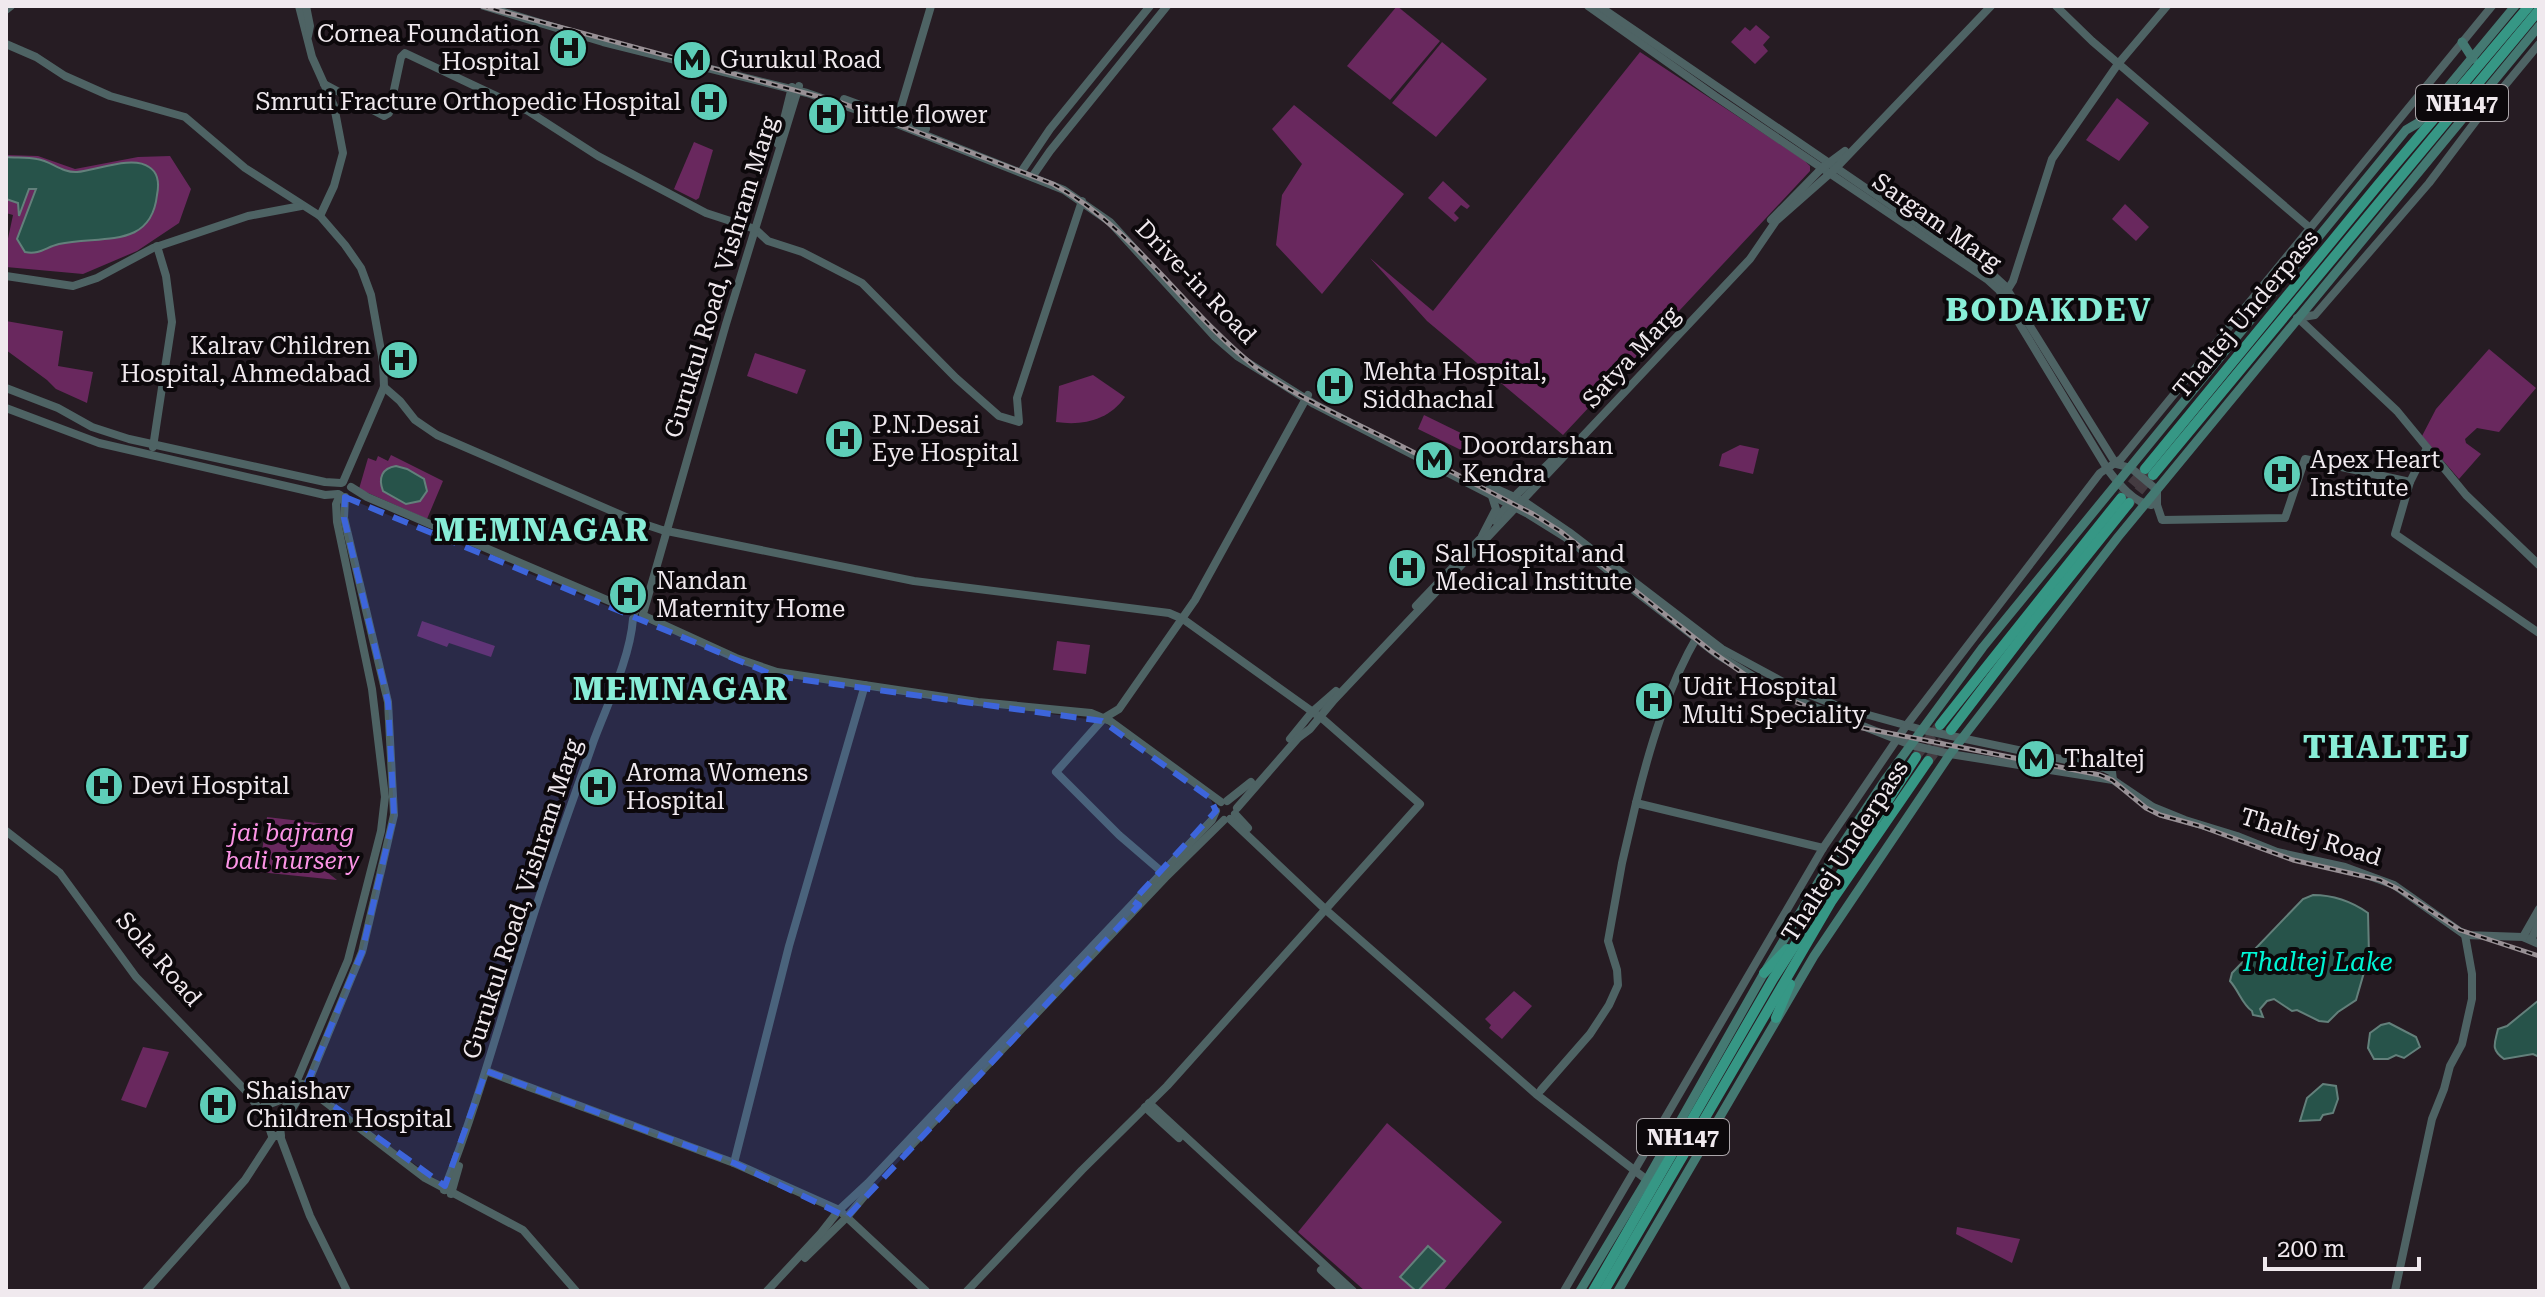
<svg xmlns="http://www.w3.org/2000/svg" width="2545" height="1297" font-family="'Roboto Serif',serif">
  <rect width="100%" height="100%" fill="#261c23"/>
  <g fill="#69285e">
    <polygon points="1397,6 1440,41 1390,100 1347,66"/>
    <polygon points="1756,25 1770,37 1763,45 1768,51 1755,64 1731,42 1745,27 1750,31"/>
    <polygon points="1442,42 1487,79 1436,137 1392,103"/>
    <polygon points="1640,52 1804,160 1810,166 1810,171 1563,435 1427,321 1370,258 1433,311"/>
    <polygon points="2117,98 2149,123 2119,161 2086,140"/>
    <polygon points="1294,105 1404,194 1322,294 1276,245 1282,195 1302,164 1272,129"/>
    <polygon points="694,142 713,150 699,198 696,200 674,189"/>
    <polygon points="6,155 38,156 75,169 138,157 170,156 191,189 179,223 137,251 83,274 6,267 6,248 13,215 6,213"/>
    <polygon points="1443,181 1470,206 1467,209 1461,205 1454,213 1459,218 1455,222 1428,198"/>
    <polygon points="2125,204 2149,227 2136,241 2112,219"/>
    <polygon points="6,321 63,331 58,366 93,372 87,403 56,389 47,380 6,350"/>
    <polygon points="2489,349 2536,388 2499,432 2477,428 2465,439 2466,443 2481,454 2459,479 2422,436 2436,409"/>
    <polygon points="755,353 806,370 797,394 747,376"/>
    <path d="M1093,375l32,22c-16,23 -42,29 -69,25l3,-36z"/>
    <polygon points="1424,415 1467,436 1461,450 1418,429"/>
    <polygon points="1740,445 1759,449 1753,474 1719,466 1722,454"/>
    <polygon points="391,455 443,481 427,519 359,489 368,458 376,461 378,456 388,461"/>
    <polygon points="422,621 495,646 491,657 449,643 447,647 417,636"/>
    <polygon points="1057,641 1090,645 1086,674 1053,670"/>
    <polygon points="267,817 342,826 342,865 331,869 318,865 337,880 259,872"/>
    <polygon points="1514,991 1532,1006 1502,1039 1489,1028 1491,1025 1485,1019"/>
    <polygon points="143,1047 169,1052 146,1108 121,1100"/>
    <polygon points="1387,1123 1502,1222 1443,1291 1365,1291 1298,1232"/>
    <polygon points="1957,1227 2020,1239 2012,1263 1956,1234"/>
  </g>
  <g fill="#27534a" stroke="#63807b" stroke-width="2">
    <path d="M6,157c10,1 21,0 31,2 14,2 25,14 40,13 20,-2 56,-17 72,-5 10,6 10,18 8,28 -6,55 -57,40 -98,49 -13,3 -19,11 -34,8l-8,-13 19,-50h-7l-10,27 -1,-13 -12,-4z"/>
    <path d="M396,466l11,3 17,10 3,12 -7,10 -14,3 -23,-13c-5,-13 -1,-23 13,-25z"/>
    <path d="M2313,895c20,0 38,6 55,18l1,42 -13,45 -18,12 -10,10 -9,-1 -22,-11 -5,1 -18,-12 -7,2 -7,8 3,8 -10,-2 -1,-4c-10,-7 -13,-20 -22,-30l2,-8 71,-74z"/>
    <path d="M2539,1000v57l-6,-3 -29,5c-14,-10 -9,-16 -6,-30l9,-3z"/>
    <polygon points="2389,1023 2416,1037 2420,1047 2404,1058 2396,1055 2388,1059 2374,1059 2368,1048 2370,1033 2381,1025"/>
    <polygon points="2323,1084 2336,1086 2338,1099 2333,1113 2323,1115 2320,1120 2300,1121 2307,1098"/>
    <polygon points="1428,1246 1445,1261 1418,1291 1416,1291 1400,1277"/>
  </g>
  <g fill="none" stroke-linecap="round" stroke-linejoin="round">
    <g stroke="#443b41" stroke-width="10" stroke-dasharray="10 5" stroke-linecap="butt">
      <polyline points="2122,496 2145,469"/>
      <polyline points="2129,503 2151,476"/>
      <polyline points="1917,755 1939,726"/>
      <polyline points="1928,761 1951,730"/>
    </g>
    <g stroke="#4e6364" stroke-width="8">
      <polyline points="299,6 312,57 334,106 343,153 334,186 320,216"/>
      <polyline points="306,6 310,26 308,36"/>
      <polyline points="484,6 603,42 807,93 892,122 1064,190 1110,222 1215,337 1237,356 1314,404 1528,514 1565,537 1718,655 1784,695 1911,745 1950,754 2113,780 2153,807 2185,820 2237,836 2277,852 2345,867 2394,885 2465,935 2523,937 2539,944"/>
      <path d="M1588,6l127,90 273,184 11,10 109,180c10,13 26,33 43,35"/>
      <polyline points="1599,6 1993,275 2005,286 2116,464 2131,468 2157,490 2157,505 2162,520 2285,518 2305,459 2410,482 2427,448"/>
      <polyline points="2056,6 2092,41 2310,228"/>
      <polyline points="6,10 11,6"/>
      <polyline points="6,44 36,57 65,76 110,96 185,117 245,168 320,216 345,245 361,268 371,295 383,362 384,387 343,482"/>
      <polyline points="324,84 384,116 389,113 401,57 405,53 528,111 598,156 706,213 755,229 768,241 802,252 862,283 956,378 999,416 1019,422 1017,398 1082,201"/>
      <polyline points="844,99 926,129"/>
      <polyline points="898,117 931,6"/>
      <polyline points="778,144 792,87"/>
      <polyline points="1021,172 1050,129 1150,6"/>
      <polyline points="1032,177 1050,151 1167,6"/>
      <polyline points="1771,220 1822,168 1845,151"/>
      <polyline points="6,276 73,286 97,278 153,248 248,216 301,206"/>
      <polyline points="2005,294 2013,281 2052,159 2118,64 2167,6"/>
      <polyline points="2297,318 2315,315 2429,183 2478,118 2539,44"/>
      <polyline points="2298,318 2397,411 2466,495 2539,565"/>
      <polyline points="384,387 400,401 415,420 437,435 635,521 662,530 914,581 1169,613 1183,619 1324,720 1420,804 1167,1086 1082,1170 967,1291"/>
      <polyline points="6,388 58,408 92,427 129,439 325,482 341,483"/>
      <polyline points="6,408 99,443 325,495 338,494"/>
      <polyline points="153,447 172,322 166,276 157,246"/>
      <polyline points="2410,482 2395,534 2539,633"/>
      <polyline points="1490,486 1525,502 1569,532 1722,649 1798,690 1843,708 1923,730 2104,768 2112,772 2113,780"/>
      <polyline points="351,487 367,497 635,612"/>
      <polyline points="1495,521 1517,494 1563,450"/>
      <polyline points="1482,536 1496,509 1491,493"/>
      <polyline points="1416,606 1479,540"/>
      <polyline points="643,614 726,324 799,86"/>
      <polyline points="644,616 736,658 777,672 978,702 1091,713 1110,721 1221,802"/>
      <polyline points="1290,739 1312,712 1336,691"/>
      <polyline points="1227,801 1251,782"/>
      <path d="M1636,803c14,-57 32,-117 62,-168"/>
      <polyline points="1237,808 1298,738 1310,729 1334,700 1750,259 1776,221 1835,169 1991,6"/>
      <polyline points="1235,814 1248,828"/>
      <polyline points="1230,819 1326,910 1536,1094 1647,1180"/>
      <polyline points="6,831 60,873 136,977 247,1092 272,1127 270,1130 272,1136 281,1136 280,1127 272,1127"/>
      <polyline points="1162,872 1119,835 1056,772 1104,718 1119,709 1195,600 1308,395"/>
      <polyline points="2523,937 2539,909"/>
      <polyline points="2531,940 2539,923"/>
      <polyline points="486,1071 734,1163 839,1210 926,1291"/>
      <polyline points="302,1084 425,1178 523,1230 576,1291"/>
      <polyline points="1541,1090 1590,1034 1609,1005 1618,985 1617,970 1608,941 1622,863 1636,803 1823,848"/>
      <polyline points="1149,1103 1353,1291"/>
      <polyline points="264,1106 289,1097"/>
      <polyline points="1145,1107 1179,1138"/>
      <polyline points="278,1125 348,960 381,831 385,797 372,689 337,522 336,504 340,495"/>
      <polyline points="281,1128 309,1080 362,952 394,815 388,702 344,518 345,497"/>
      <polyline points="280,1136 310,1216 347,1291"/>
      <polyline points="906,1151 1165,878 1224,820"/>
      <polyline points="734,1163 789,946 865,685"/>
      <path d="M444,1190c38,-96 63,-196 96,-295 17,-52 36,-103 54,-155 14,-37 36,-82 39,-121"/>
      <polyline points="451,1194 459,1166"/>
      <polyline points="805,1258 847,1217 872,1187"/>
      <polyline points="1321,1270 1344,1291"/>
      <polyline points="146,1291 245,1180 273,1137"/>
      <polyline points="767,1291 821,1233 839,1210 868,1183 1212,820 1216,811"/>
      <polyline points="1564,1291 1823,848 1906,726 2100,473 2121,459 2492,6"/>
      <polyline points="2395,1291 2432,1119 2444,1089 2450,1066 2462,1044 2472,999 2472,974 2465,935"/>
    </g>
    <g stroke="#447972" stroke-width="9">
      <polyline points="2462,42 2473,59"/>
      <polyline points="1580,1291 1648,1178 1764,973 1828,866 1885,780 1983,647 2406,130 2418,123 2515,6"/>
      <polyline points="1618,1291 1814,956 1950,754 2118,537 2539,26"/>
    </g>
    <g stroke="#369785" stroke-width="10">
      <polyline points="2145,469 2378,185 2529,6"/>
      <polyline points="2153,475 2539,10"/>
      <polyline points="1940,725 2121,498"/>
      <polyline points="1951,730 2035,620 2129,503"/>
      <polyline points="1764,973 1787,949"/>
      <polyline points="1776,1018 1790,984"/>
      <polyline points="1593,1291 1773,979 1916,757"/>
      <polyline points="1604,1291 1831,902 1928,761"/>
    </g>
    <defs>
      <path id="rail" d="M482,6l360,97 211,81c81,44 130,125 201,182 38,29 85,49 127,70 51,25 101,52 152,78l27,17 151,120 53,37 20,9 69,29 247,49 12,5 34,28 14,7 40,11 93,34 87,20 18,9 62,41 79,26"/>
    </defs>
    <use href="#rail" stroke="#989095" stroke-width="5"/>
    <use href="#rail" stroke="#0c080b" stroke-width="2" stroke-dasharray="6" stroke-linecap="butt"/>
  </g>
  <path fill="#3d65db" fill-opacity="0.2" stroke="#3d65db" stroke-width="6" stroke-dasharray="16 10" stroke-linejoin="round" d="M345,497l431,179 326,45 108,77 6,13 -83,90 6,4 -292,312 -113,-54 -248,-92 -41,115 -139,-100 56,-134 32,-137 -6,-113 -44,-184z"/>
  <defs>
    <symbol id="hospital-disc" viewBox="-11 -11 22 22"><circle r="9.5" fill="#5eceb8" stroke="#0c080b"/><path d="M-5-5h3v3.5h4V-5h3V5h-3V1.5h-4V5h-3Z" fill="#111"/></symbol>
    <symbol id="metro-disc" viewBox="-11 -11 22 22"><circle r="9.5" fill="#5eceb8" stroke="#0c080b"/><path d="M-5.5 5V-5H-3L0 0L3-5H5.5V5H3V-.5L0 4L-3-.5V5Z" fill="#111"/></symbol>
  </defs>
  <g fill-rule="evenodd">
    <use href="#hospital-disc" x="546" y="26" width="44" height="44"/>
    <use href="#metro-disc" x="670" y="38" width="44" height="44"/>
    <use href="#hospital-disc" x="687" y="80" width="44" height="44"/>
    <use href="#hospital-disc" x="805" y="93" width="44" height="44"/>
    <use href="#hospital-disc" x="377" y="338" width="44" height="44"/>
    <use href="#hospital-disc" x="1313" y="364" width="44" height="44"/>
    <use href="#hospital-disc" x="822" y="417" width="44" height="44"/>
    <use href="#metro-disc" x="1412" y="438" width="44" height="44"/>
    <use href="#hospital-disc" x="2260" y="452" width="44" height="44"/>
    <use href="#hospital-disc" x="1385" y="546" width="44" height="44"/>
    <use href="#hospital-disc" x="606" y="573" width="44" height="44"/>
    <use href="#hospital-disc" x="1632" y="679" width="44" height="44"/>
    <use href="#metro-disc" x="2014" y="737" width="44" height="44"/>
    <use href="#hospital-disc" x="82" y="764" width="44" height="44"/>
    <use href="#hospital-disc" x="576" y="765" width="44" height="44"/>
    <use href="#hospital-disc" x="196" y="1083" width="44" height="44"/>
  </g>
  <g text-anchor="middle" stroke-width="8" stroke-linejoin="round" paint-order="stroke">
    <g fill="#0c080b" stroke="#aca6aa" stroke-width="2">
      <rect x="2416" y="85" width="92" height="36" rx="6"/>
      <rect x="1637" y="1119" width="92" height="36" rx="6"/>
    </g>
    <g font-size="22" font-weight="bold" fill="#f0e9ee">
      <text x="2462" y="111">NH147</text>
      <text x="1683" y="1145">NH147</text>
    </g>
    <g font-size="24" fill="#f0e9ee" stroke="#0c080b" text-anchor="start">
      <text x="540" y="42" text-anchor="end">Cornea Foundation<tspan x="540" dy="28">Hospital</tspan></text>
      <text x="720" y="68">Gurukul Road</text>
      <text x="681" y="110" text-anchor="end">Smruti Fracture Orthopedic Hospital</text>
      <text x="855" y="123">little flower</text>
      <text x="371" y="354" text-anchor="end">Kalrav Children<tspan x="371" dy="28">Hospital, Ahmedabad</tspan></text>
      <text x="1363" y="380">Mehta Hospital,<tspan x="1363" dy="28">Siddhachal</tspan></text>
      <text x="872" y="433">P.N.Desai<tspan x="872" dy="28">Eye Hospital</tspan></text>
      <text x="1462" y="454">Doordarshan<tspan x="1462" dy="28">Kendra</tspan></text>
      <text x="2310" y="468">Apex Heart<tspan x="2310" dy="28">Institute</tspan></text>
      <text x="1435" y="562">Sal Hospital and<tspan x="1435" dy="28">Medical Institute</tspan></text>
      <text x="656" y="589">Nandan<tspan x="656" dy="28">Maternity Home</tspan></text>
      <text x="1682" y="695">Udit Hospital<tspan x="1682" dy="28">Multi Speciality</tspan></text>
      <text x="2064" y="767">Thaltej</text>
      <text x="626" y="781">Aroma Womens<tspan x="626" dy="28">Hospital</tspan></text>
      <text x="132" y="794">Devi Hospital</text>
      <text x="246" y="1099">Shaishav<tspan x="246" dy="28">Children Hospital</tspan></text>
    </g>
    <g font-size="24" fill="#f0e9ee" stroke="#0c080b">
      <text transform="translate(1937 222) rotate(35)" y="8">Sargam Marg</text>
      <text transform="translate(721 277) rotate(-73)" y="8">Gurukul Road, Vishram Marg</text>
      <text transform="translate(1196 282) rotate(46)" y="8">Drive-in Road</text>
      <text transform="translate(2246 314) rotate(-50)" y="8">Thaltej Underpass</text>
      <text transform="translate(1631 357) rotate(-47)" y="8">Satya Marg</text>
      <text transform="translate(2311 837) rotate(17)" y="8">Thaltej Road</text>
      <text transform="translate(1845 851) rotate(-57)" y="8">Thaltej Underpass</text>
      <text transform="translate(522 899) rotate(-72)" y="8">Gurukul Road, Vishram Marg</text>
      <text transform="translate(159 959) rotate(49)" y="8">Sola Road</text>
    </g>
    <g font-size="24" font-style="italic" fill="#fc94e6" stroke="#0c080b">
      <text x="292" y="841">jai bajrang<tspan x="292" dy="28">bali nursery</tspan></text>
    </g>
    <g font-size="26" font-style="italic" fill="#00f5d4" stroke="#0c080b">
      <text x="2316" y="971">Thaltej Lake</text>
    </g>
    <g font-size="32" font-weight="bold" letter-spacing="2" fill="#88edd7" stroke="#0c080b">
      <text x="2049" y="321">BODAKDEV</text>
      <text x="542" y="541">MEMNAGAR</text>
      <text x="681" y="700">MEMNAGAR</text>
      <text x="2387" y="758">THALTEJ</text>
    </g>
  </g>
  <rect width="2545" height="1297" fill="none" stroke="#f0e9ee" stroke-width="16"/>
  <path d="M2265 1257v12h154v-12" fill="none" stroke="#f0e9ee" stroke-width="4"/>
  <text x="2277" y="1257" font-size="24" fill="#f0e9ee" stroke="#0c080b" stroke-width="6" paint-order="stroke">200 m</text>
</svg>
